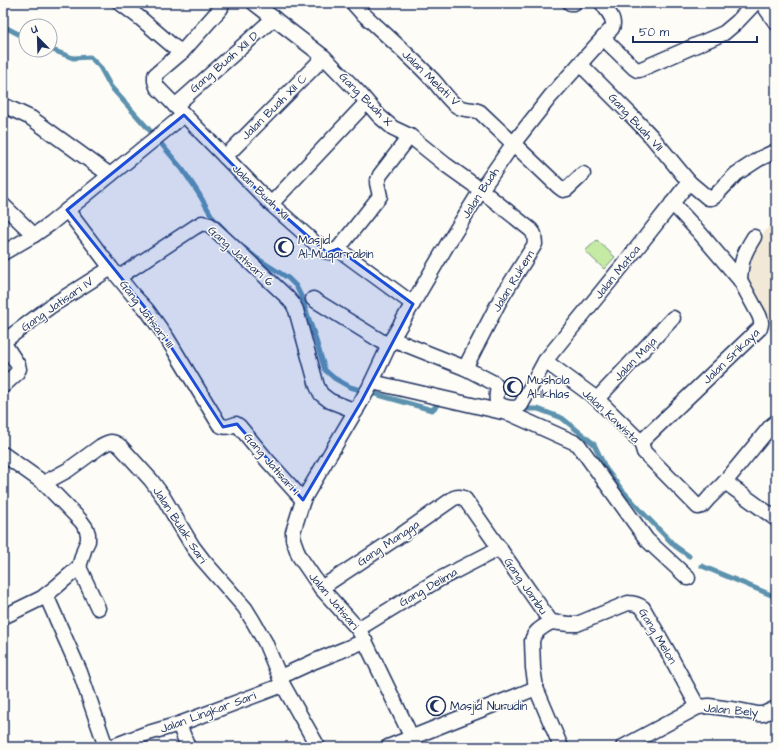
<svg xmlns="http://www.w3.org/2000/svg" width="779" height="750" font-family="'Architects Daughter',sans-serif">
  <rect width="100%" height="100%" fill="#fdfcf7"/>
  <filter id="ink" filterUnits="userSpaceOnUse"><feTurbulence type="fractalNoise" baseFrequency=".025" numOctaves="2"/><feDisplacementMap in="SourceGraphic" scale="8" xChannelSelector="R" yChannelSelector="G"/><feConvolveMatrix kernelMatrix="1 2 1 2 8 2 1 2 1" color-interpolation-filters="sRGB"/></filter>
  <g filter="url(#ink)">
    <polygon fill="#f2e8d7" points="776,220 776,341 769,328 746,273 748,253 765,231"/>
    <polygon fill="#c5eaa4" stroke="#708c81" points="597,240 615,257 604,269 585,251"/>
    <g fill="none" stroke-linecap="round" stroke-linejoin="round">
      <g stroke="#5b92ae" stroke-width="5">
        <polyline points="3,26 26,38"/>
        <polyline points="50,49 73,58 90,57 100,67 111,87 153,134 183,170 199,194 213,218 225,230"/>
        <polyline points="244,248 255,257 288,278 296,286 301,296 314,334 325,370 334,378 350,387 432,410 440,403"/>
        <polyline points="520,409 538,409 562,418 594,444 606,469 622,490 644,514 675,546 689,556"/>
        <polyline points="702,566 776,597"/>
      </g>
      <defs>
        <g id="street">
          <polyline points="120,3 140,18 174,47 182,52 155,75 155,81 157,87 271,204 324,251 330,252 338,249 413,304"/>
          <polyline points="254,3 324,57 361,95 379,116 393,128 410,136 446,165 481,190 531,230 534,234 535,244 500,300 465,368"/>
          <path d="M353,3l8,9c23,21 47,42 69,65 8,7 19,25 27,29 7,5 16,2 23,6l79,75 4,3 4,-1 16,-15"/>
          <polyline points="570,3 574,3"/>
          <polyline points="762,3 776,23"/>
          <polyline points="603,38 634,68 637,70 639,70 724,33 737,22 755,3"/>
          <polyline points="182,52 221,8"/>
          <polyline points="580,64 629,113 651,136 689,182 708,198 711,198 714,197 736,174 759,159 776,151"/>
          <polyline points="3,105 31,118 110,175"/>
          <polyline points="175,106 274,18"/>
          <polyline points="225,157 324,57"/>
          <polyline points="271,204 366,103"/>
          <polyline points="3,205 34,235"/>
          <path d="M67,210l44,58 22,27 14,15 20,28 52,86c6,5 11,2 17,0l3,2 28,34 36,40"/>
          <polyline points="338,249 380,196 377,183 380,175 410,136"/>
          <polyline points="3,253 34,235 50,224 184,115"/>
          <polyline points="119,277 195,227 202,223 210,225 287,297 293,304 296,310 317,386 321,394 330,401 356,411"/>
          <path d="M740,280c1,-20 4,-27 14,-43"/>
          <polyline points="313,299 389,346"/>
          <path d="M392,339l73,29 29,15 4,5c-1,4 -2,10 -1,13 2,6 13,7 18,7 3,-1 3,-1 6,-3l24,-44 52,38 44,43 3,10 54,55 4,-1 7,-8 16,-16 51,37"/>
          <polyline points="3,342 51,306 111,268"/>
          <polyline points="3,342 18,365 19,369 16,374 3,386"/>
          <polyline points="545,361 637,248 689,182"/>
          <polyline points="372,382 511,414 578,444 647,540 688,578"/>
          <polyline points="597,399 673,318"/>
          <path d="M641,442l119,-114c2,-5 1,-8 -1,-13l-19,-35 -41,-48 -27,-29"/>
          <path d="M3,454l41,29 24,-13 33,-24c9,-5 12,-6 20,1l30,33 11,15 31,52 10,13 42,48 8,13 12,21 18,43 35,62"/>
          <polyline points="725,482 771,426 776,422"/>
          <polyline points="79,567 98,608"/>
          <path d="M321,588l80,-53 53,-37c6,-2 10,-1 13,4l84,120c-8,5 -17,9 -19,19l1,27 3,20 25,59"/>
          <polyline points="46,595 80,672 106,747"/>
          <polyline points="3,617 42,598 56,587 79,567 85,547 88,541 88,534 86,528 81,521 44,483"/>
          <path d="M551,622l18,2h8l51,-21c6,0 10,1 15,5l25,44 30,55"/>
          <polyline points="358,629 438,580 500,548"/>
          <polyline points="280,677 315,661 365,641"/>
          <polyline points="179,724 188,747"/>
          <polyline points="111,747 145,734 179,724 283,685"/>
          <polyline points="388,747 455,720 514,697 536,688"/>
          <path d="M415,747l-3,-9 -47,-97 -7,-12 -37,-41 -22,-32 -6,-17v-7l10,-32 66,-112 23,-49 55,-94 34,-55 32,-46 37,-47 62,-69c4,-9 -5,-17 -10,-25"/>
          <polyline points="623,747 698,707 709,706 738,710 758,714 763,714 776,708"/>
        </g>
      </defs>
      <use href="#street" stroke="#1b2f5e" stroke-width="17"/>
      <use href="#street" stroke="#fdfcf7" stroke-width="14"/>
    </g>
  </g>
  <path fill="#1d4ed8" fill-opacity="0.2" stroke="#1d4ed8" stroke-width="3" stroke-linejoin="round" d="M184,115l87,89 56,49 11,-4 75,55 -52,98 -58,98 -66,-76 -14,3 -76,-117 -80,-100z"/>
  <defs>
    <symbol id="mosque-ring" viewBox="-11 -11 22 22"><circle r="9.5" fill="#fdfcf7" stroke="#1b2f5e" stroke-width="1.5"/><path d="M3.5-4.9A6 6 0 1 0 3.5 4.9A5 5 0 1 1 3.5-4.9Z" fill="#1b2f5e"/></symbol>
  </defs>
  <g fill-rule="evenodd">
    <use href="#mosque-ring" x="273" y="236" width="22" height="22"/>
    <use href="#mosque-ring" x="502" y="376" width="22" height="22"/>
    <use href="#mosque-ring" x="425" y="695" width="22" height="22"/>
  </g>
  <g text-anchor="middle" stroke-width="3" stroke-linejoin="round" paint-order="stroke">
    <g font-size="12" fill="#1b2f5e" stroke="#fdfcf7">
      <text transform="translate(224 62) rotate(-41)" y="4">Gang Buah XII D</text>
      <text transform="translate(431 78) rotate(44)" y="4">Jalan Melati V</text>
      <text transform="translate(366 99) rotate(45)" y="4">Gang Buah X</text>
      <text transform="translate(274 107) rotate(-45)" y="4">Jalan Buah XII C</text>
      <text transform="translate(636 122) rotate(47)" y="4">Gang Buah VII</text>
      <text transform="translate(261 192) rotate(44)" y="4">Jalan Buah XII</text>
      <text transform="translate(480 193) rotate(-57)" y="4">Jalan Buah</text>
      <text transform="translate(241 256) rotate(42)" y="4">Gang Jatisari 6</text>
      <text transform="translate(617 272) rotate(-51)" y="4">Jalan Matoa</text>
      <text transform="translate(513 281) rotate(-59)" y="4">Jalan Rukem</text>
      <text transform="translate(57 304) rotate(-35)" y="4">Gang Jatisari IV</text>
      <text transform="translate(147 314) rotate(53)" y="4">Gang Jatisari III</text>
      <text transform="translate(731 356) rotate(-44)" y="4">Jalan Srikaya</text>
      <text transform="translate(635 359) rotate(-46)" y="4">Jalan Maja</text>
      <text transform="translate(611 416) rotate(43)" y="4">Jalan Kawista</text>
      <text transform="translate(272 464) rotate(49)" y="4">Gang Jatisari I</text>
      <text transform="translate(180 525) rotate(57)" y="4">Jalan Bulak Sari</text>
      <text transform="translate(388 543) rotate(-34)" y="4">Gang Mangga</text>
      <text transform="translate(526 586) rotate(55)" y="4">Gang Jambu</text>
      <text transform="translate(428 587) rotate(-30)" y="4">Gang Delima</text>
      <text transform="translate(334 601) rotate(50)" y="4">Jalan Jatisari</text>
      <text transform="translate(658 636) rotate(59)" y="4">Gang Melon</text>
      <text transform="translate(731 710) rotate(5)" y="4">Jalan Bely</text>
      <text transform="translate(208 712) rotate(-20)" y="4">Jalan Lingkar Sari</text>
    </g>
    <g font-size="12" fill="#1b2f5e" stroke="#fdfcf7" text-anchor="start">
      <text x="298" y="244">Masjid<tspan x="298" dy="14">Al-Muqarrabin</tspan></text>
      <text x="527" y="384">Mushola<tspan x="527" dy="14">Al-Ikhlas</tspan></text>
      <text x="450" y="710">Masjid Nurudin</text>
    </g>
  </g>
  <rect width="779" height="750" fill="none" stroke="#fdfcf7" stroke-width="16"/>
  <rect x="8" y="8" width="763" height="734" fill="none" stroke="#1b2f5e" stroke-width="1.5" filter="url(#ink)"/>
  <g transform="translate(38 38) rotate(337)"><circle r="19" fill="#fdfcf7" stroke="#a3aaba"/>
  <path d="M0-3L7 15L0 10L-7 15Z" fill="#1b2f5e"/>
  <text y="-6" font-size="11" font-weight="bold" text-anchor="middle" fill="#1b2f5e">U</text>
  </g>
  <path d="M633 36v6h124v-6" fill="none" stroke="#1b2f5e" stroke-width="2"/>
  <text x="639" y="36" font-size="12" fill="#1b2f5e" stroke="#fdfcf7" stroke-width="3" paint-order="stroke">50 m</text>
</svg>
